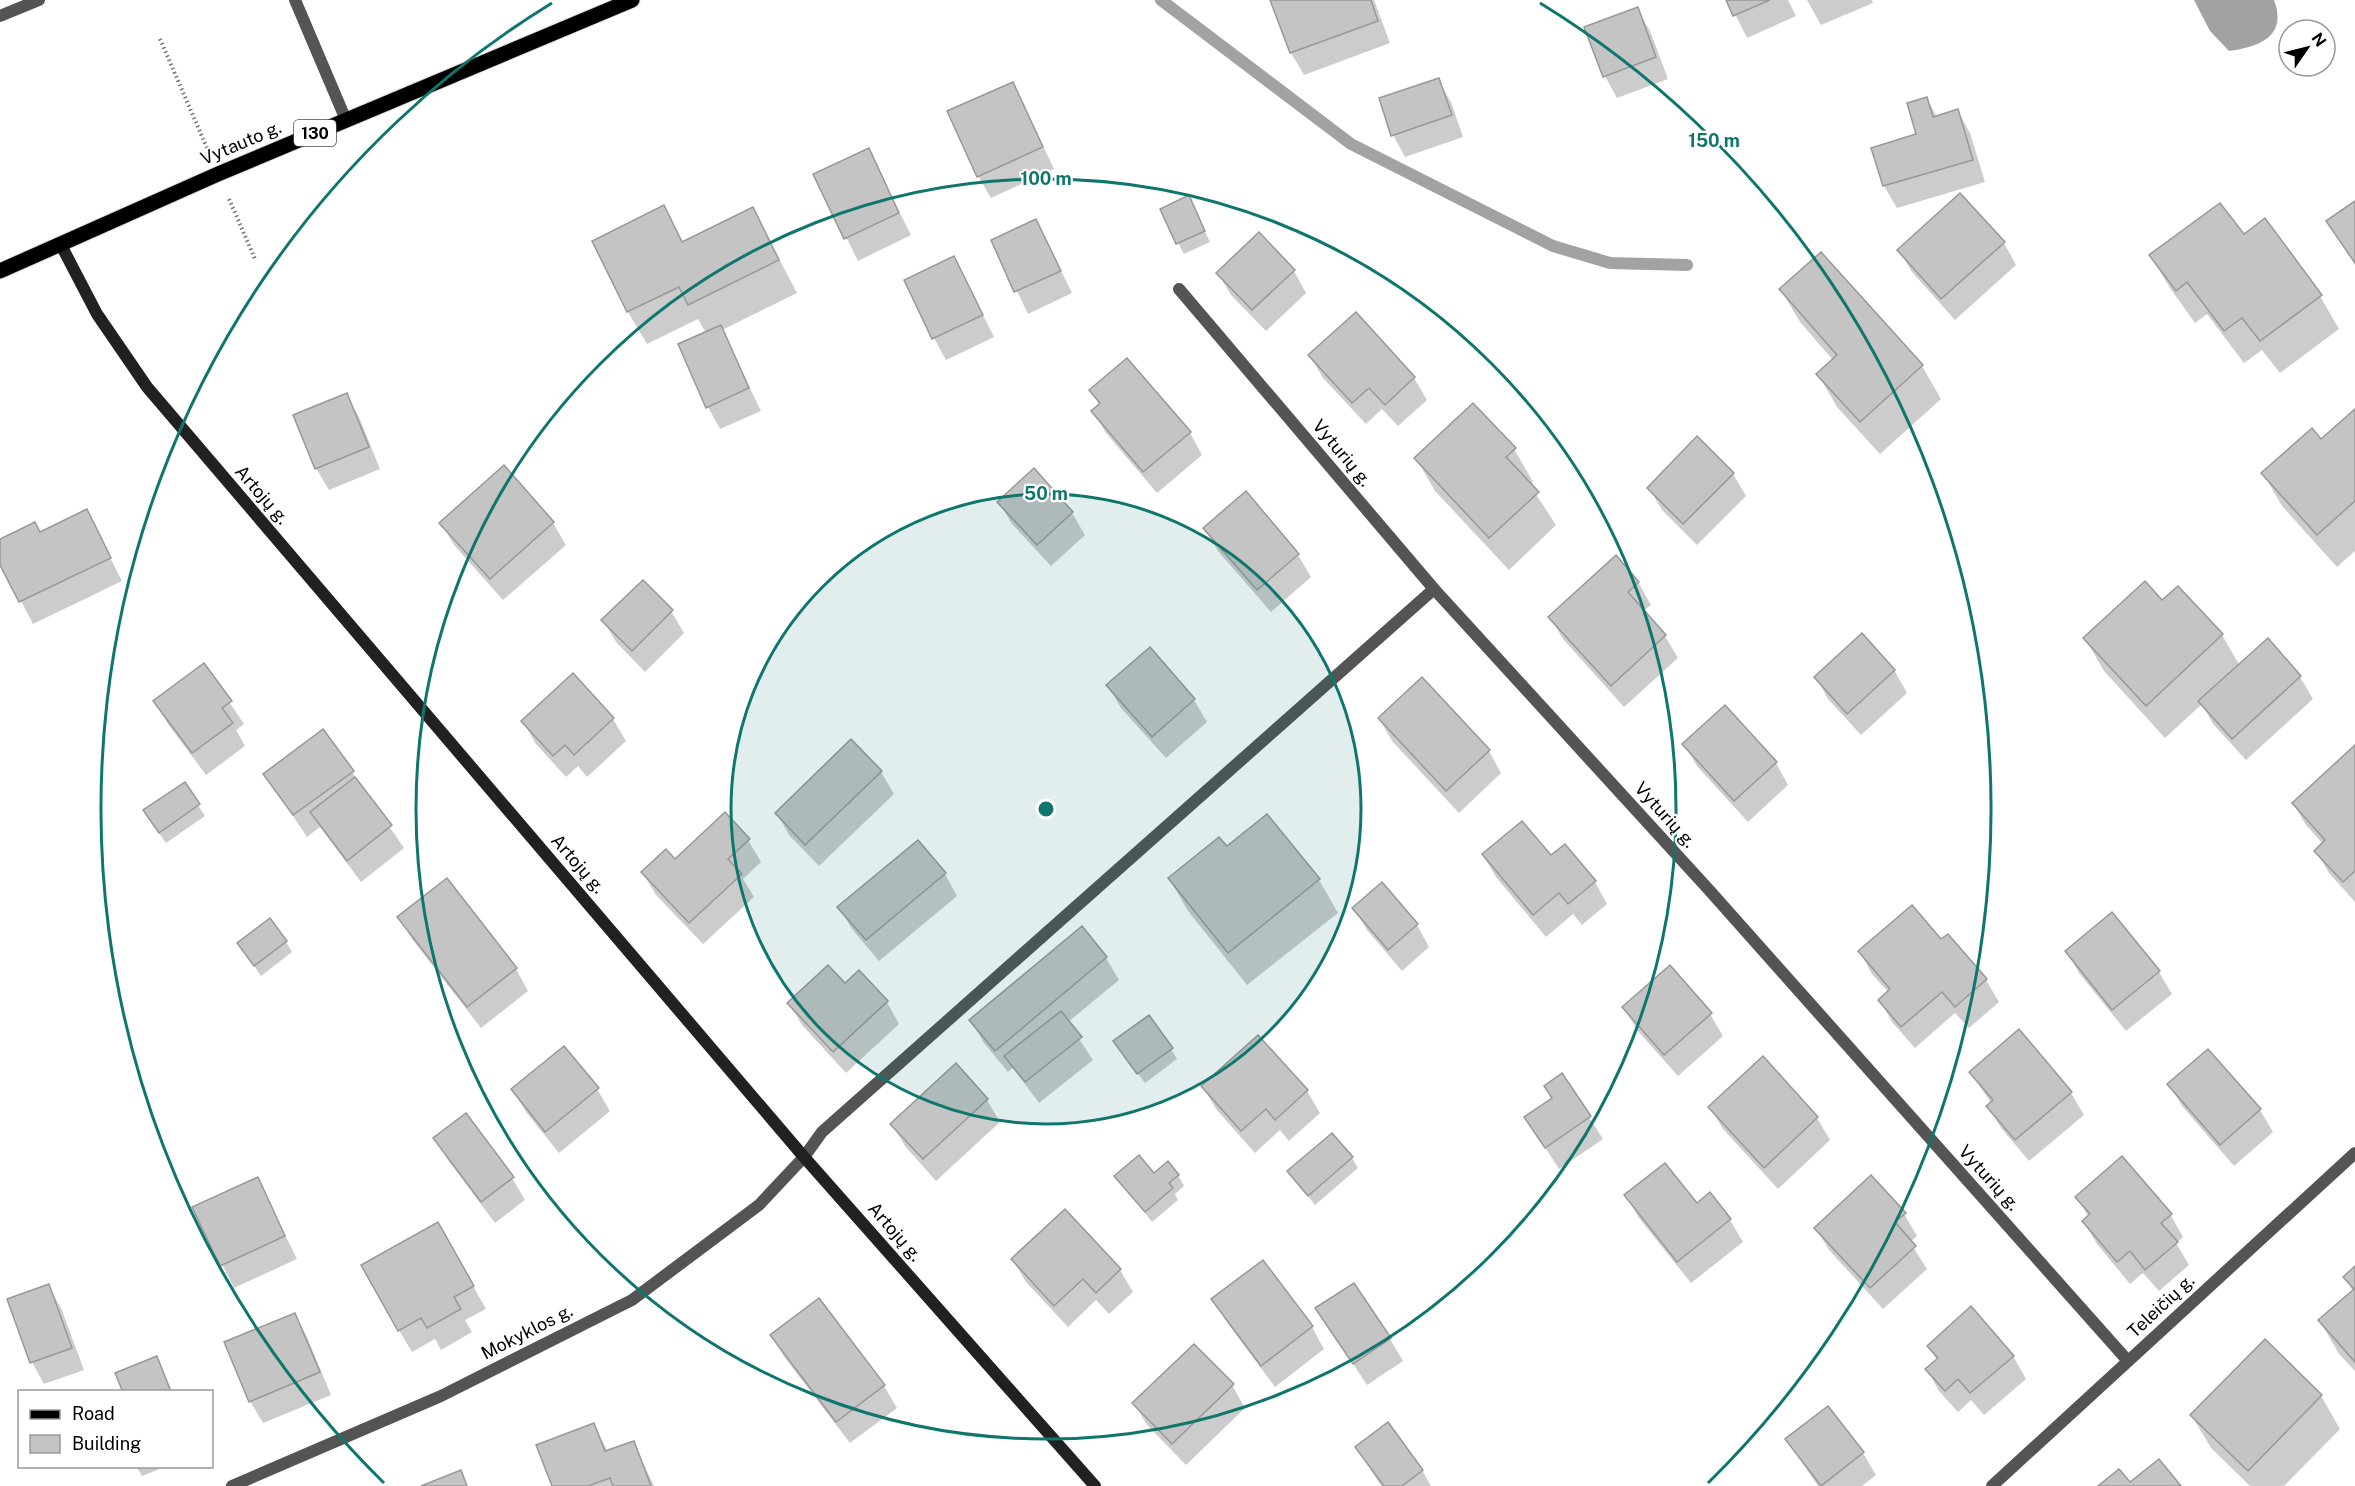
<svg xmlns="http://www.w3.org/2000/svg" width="2355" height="1486" font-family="'Public Sans',sans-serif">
  <rect width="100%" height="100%" fill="#fff"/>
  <path fill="#a2a2a2" d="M2194,0h80c14,37 -16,47 -45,51l-19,-20z"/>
  <g fill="#0003">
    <polygon points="1271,0 1374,0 1390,43 1304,75 1291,53"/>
    <polygon points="1728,0 1788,0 1796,16 1747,38"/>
    <polygon points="1807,0 1872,0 1873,3 1821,25"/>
    <polygon points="1637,9 1650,31 1668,79 1617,98 1605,76"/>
    <polygon points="1438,80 1451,102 1463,137 1405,157 1393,135"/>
    <polygon points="1013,83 1054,169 991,198 978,176"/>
    <polygon points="1927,99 1937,117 1958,111 1970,133 1985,182 1897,208 1884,186 1873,149 1918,135"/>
    <polygon points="868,150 911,235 858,261 815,175"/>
    <polygon points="2355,202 2355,265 2328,222"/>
    <polygon points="663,207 684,243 753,209 797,293 722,330 761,411 720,429 708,407 706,333 698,319 647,344 628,312"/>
    <polygon points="1194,208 1210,242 1184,254 1178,243"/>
    <polygon points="1036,221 1072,293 1028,314 993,241"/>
    <polygon points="2243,236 2320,296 2339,329 2280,373 2262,350 2244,363 2207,314 2195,323 2170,288 2151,256"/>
    <polygon points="2004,243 2016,265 1955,320 1912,272 1899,250"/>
    <polygon points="1821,254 1922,366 1941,399 1880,454 1837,407 1818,374 1833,360 1800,322 1781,290"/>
    <polygon points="954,258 994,337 946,360 934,338"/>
    <polygon points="1294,271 1306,293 1266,331 1231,295 1218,273"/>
    <polygon points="1355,315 1414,378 1427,400 1398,426 1382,409 1366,424 1323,378 1310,356"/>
    <polygon points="1091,391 1190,433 1202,455 1157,493 1106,433 1093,411 1100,406"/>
    <polygon points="346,395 359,417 380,469 329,490 316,468"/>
    <polygon points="2355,411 2355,551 2337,567 2282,506 2263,473 2321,441"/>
    <polygon points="1514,449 1533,482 1530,485 1556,525 1509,570 1435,491 1416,458"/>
    <polygon points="1034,471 1072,513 1085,535 1051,566 1012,524 999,502"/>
    <polygon points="1733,474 1746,496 1697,545 1662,510 1649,488"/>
    <polygon points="1246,493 1298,555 1311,577 1271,612 1218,551 1205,528"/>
    <polygon points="86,511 122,581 33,624 0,561 0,541 40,533"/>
    <polygon points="441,523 553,523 566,545 503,600 454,545"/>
    <polygon points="1638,582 1651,605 1643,611 1665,636 1678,658 1624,707 1563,639 1550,617"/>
    <polygon points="2162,602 2222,635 2240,666 2300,677 2313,699 2246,760 2213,724 2202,704 2165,738 2104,671 2085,638"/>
    <polygon points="671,611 684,633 645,672 616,642 603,620"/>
    <polygon points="1149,649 1194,700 1207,722 1166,758 1121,708 1108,686"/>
    <polygon points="204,665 244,724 236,730 245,746 206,775 168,724 155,702"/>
    <polygon points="1894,670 1907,693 1861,735 1828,699 1816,677"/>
    <polygon points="1379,718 1489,751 1501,773 1459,813 1392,741"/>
    <polygon points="613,719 626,741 587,777 578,766 566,777 536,744 523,722"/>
    <polygon points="851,741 881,772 894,794 819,866 789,835 777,813"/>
    <polygon points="1684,744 1776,763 1788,785 1748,822 1697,766"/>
    <polygon points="2355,747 2355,902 2329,873 2316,851 2323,844 2306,825 2293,803"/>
    <polygon points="352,772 404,848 361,882 320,827 307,837 265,774"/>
    <polygon points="184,784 205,816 166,843 151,822"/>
    <polygon points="748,840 761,862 743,879 754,897 703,944 656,895 643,873"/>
    <polygon points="1226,848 1319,880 1338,913 1247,985 1188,911 1169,878"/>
    <polygon points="1483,855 1551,858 1595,882 1607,904 1582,925 1573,914 1546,937 1496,877"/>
    <polygon points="945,874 957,896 879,961 852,929 839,907"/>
    <polygon points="1354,908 1417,925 1429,947 1402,971 1367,930"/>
    <polygon points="2112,915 2159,972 2172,994 2126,1031 2079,973 2067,951"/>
    <polygon points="399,917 516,969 528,991 481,1028 412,939"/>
    <polygon points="1948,936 1986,980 1999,1002 1969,1028 1955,1013 1915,1048 1892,1022 1880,1000 1888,992 1872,974 1860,952 1941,942"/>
    <polygon points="286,942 292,952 261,976 239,944"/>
    <polygon points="1106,958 1119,980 1068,1022 1093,1060 1039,1103 1013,1068 1008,1072 984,1043 971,1021"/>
    <polygon points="844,985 887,1002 899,1024 846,1073 802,1025 789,1003"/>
    <polygon points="1624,1008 1710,1014 1723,1036 1678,1076 1637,1030"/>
    <polygon points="1258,1037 1307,1091 1320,1113 1289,1141 1280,1130 1255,1153 1216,1109 1203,1087"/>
    <polygon points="1171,1049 1177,1059 1145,1083 1122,1052"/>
    <polygon points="2208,1051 2260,1110 2273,1132 2234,1166 2182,1106 2169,1084"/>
    <polygon points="1763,1059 1817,1118 1830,1140 1778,1189 1723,1129 1710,1107"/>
    <polygon points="1971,1073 2071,1093 2084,1115 2029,1161 2001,1128 1988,1106 1991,1103"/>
    <polygon points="1562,1075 1603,1139 1559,1169 1526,1118 1554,1099"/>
    <polygon points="597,1089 610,1111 559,1153 526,1112 513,1090"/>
    <polygon points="987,1100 1000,1122 936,1181 905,1146 892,1124"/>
    <polygon points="435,1138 512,1178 525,1200 495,1223 448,1160"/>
    <polygon points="1352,1158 1358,1168 1315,1205 1289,1172"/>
    <polygon points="1178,1175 1184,1186 1175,1194 1178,1200 1152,1222 1116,1176"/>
    <polygon points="257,1179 297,1259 234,1288 194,1208"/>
    <polygon points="1709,1195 1730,1220 1743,1242 1691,1283 1639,1218 1626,1196 1696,1205"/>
    <polygon points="2077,1197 2170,1214 2183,1237 2176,1243 2189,1265 2159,1291 2143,1273 2130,1284 2097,1244 2084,1222 2089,1218"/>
    <polygon points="1064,1211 1120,1270 1133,1292 1109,1314 1096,1300 1068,1327 1026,1282 1013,1260"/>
    <polygon points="1904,1214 1917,1236 1910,1242 1927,1269 1883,1309 1829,1250 1816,1228"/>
    <polygon points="438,1224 486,1309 465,1320 472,1332 441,1350 435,1339 412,1352 399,1330"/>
    <polygon points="1262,1262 1312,1327 1324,1349 1275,1387 1226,1321 1213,1299"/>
    <polygon points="2355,1268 2355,1371 2339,1354 2320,1321 2353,1292 2345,1277"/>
    <polygon points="48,1286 61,1308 84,1370 44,1384 32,1362"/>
    <polygon points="1317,1309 1390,1339 1403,1361 1367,1385"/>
    <polygon points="295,1315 307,1337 331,1395 263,1423 250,1401"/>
    <polygon points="772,1336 884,1386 897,1408 850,1443 785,1358"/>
    <polygon points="1928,1346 2013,1356 2026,1379 1984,1415 1971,1400 1958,1412 1939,1391 1927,1369 1937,1360"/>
    <polygon points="156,1358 173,1392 123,1392"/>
    <polygon points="1232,1385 1245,1408 1186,1465 1147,1425 1134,1403"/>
    <polygon points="2321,1396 2340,1429 2284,1486 2250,1486 2211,1448 2192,1416"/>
    <polygon points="1828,1408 1863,1453 1876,1475 1862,1486 1818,1486 1787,1440"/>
    <polygon points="593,1424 608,1452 633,1442 654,1486 554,1486"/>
    <polygon points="1357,1448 1422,1470 1431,1486 1381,1486"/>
    <polygon points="136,1466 167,1466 142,1476"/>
  </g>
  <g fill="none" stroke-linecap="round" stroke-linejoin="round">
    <polyline stroke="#a2a2a2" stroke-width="12" points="1161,0 1351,144 1553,246 1610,263 1687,265"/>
  </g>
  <g fill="#c4c4c4" stroke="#989898" stroke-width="1.5">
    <polygon points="1270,0 1371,0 1378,21 1290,53"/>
    <polygon points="1726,0 1770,0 1733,16"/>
    <polygon points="1638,7 1656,57 1603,77 1584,27"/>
    <polygon points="1439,78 1452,115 1391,136 1379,98"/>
    <polygon points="1013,82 1043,147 977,177 947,111"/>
    <polygon points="1927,97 1933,117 1958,109 1973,160 1883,186 1871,148 1916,134 1907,103"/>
    <polygon points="869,148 899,213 844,239 813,174"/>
    <polygon points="1960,193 2005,242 1941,299 1897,250"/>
    <polygon points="1189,195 1205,231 1176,244 1160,209"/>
    <polygon points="2355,201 2355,263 2326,221"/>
    <polygon points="2220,203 2244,234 2265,218 2322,295 2260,341 2242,318 2224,331 2187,282 2176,291 2149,255"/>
    <polygon points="664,205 682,242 753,207 779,260 688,305 679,287 627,312 592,241"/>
    <polygon points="1036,219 1061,271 1014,292 991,240"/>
    <polygon points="1259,232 1295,270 1252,310 1216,273"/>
    <polygon points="1821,252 1923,365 1860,422 1816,374 1837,355 1779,289"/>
    <polygon points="954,256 983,315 932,339 904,280"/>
    <polygon points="1356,312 1415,377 1385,405 1369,388 1352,403 1308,355"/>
    <polygon points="721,325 749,388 706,408 678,344"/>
    <polygon points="1127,358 1191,432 1143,472 1091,411 1100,403 1089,390"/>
    <polygon points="347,393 369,447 315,469 293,415"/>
    <polygon points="1473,403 1516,448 1506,457 1539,492 1489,538 1414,458"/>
    <polygon points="2355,409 2355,501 2317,535 2261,473 2312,428 2321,439"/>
    <polygon points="1697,436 1734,473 1683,524 1647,488"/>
    <polygon points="504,465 554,522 490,579 439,523"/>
    <polygon points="1034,468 1073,512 1037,545 997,502"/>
    <polygon points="1246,491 1299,554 1257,590 1203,528"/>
    <polygon points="87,509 111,558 19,602 0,565 0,539 35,522 40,532"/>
    <polygon points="1616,555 1639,582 1628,592 1666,635 1611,686 1548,617"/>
    <polygon points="643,580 673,610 632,651 601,620"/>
    <polygon points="2145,581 2162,600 2178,586 2223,634 2146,706 2083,638"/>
    <polygon points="1862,633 1895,670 1847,714 1814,677"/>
    <polygon points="2268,638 2301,676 2232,739 2198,701"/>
    <polygon points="1150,647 1195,699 1152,737 1106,685"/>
    <polygon points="204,663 232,701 222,708 233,723 192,753 153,701"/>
    <polygon points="573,673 614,718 574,755 565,745 553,756 521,721"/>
    <polygon points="1422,677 1490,750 1446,791 1378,718"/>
    <polygon points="1725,705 1777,762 1734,801 1682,744"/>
    <polygon points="323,729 354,771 293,815 263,774"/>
    <polygon points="851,739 882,771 805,845 775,813"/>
    <polygon points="2355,745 2355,871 2343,882 2314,851 2325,840 2292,803"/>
    <polygon points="355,777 392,825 347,861 310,812"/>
    <polygon points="185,782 200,804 159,833 143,810"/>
    <polygon points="725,812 750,839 728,859 742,874 689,923 641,872 666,849 675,859"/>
    <polygon points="1267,814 1320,879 1228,953 1168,878 1219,837 1227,846"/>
    <polygon points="1522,821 1551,855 1565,844 1596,881 1568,904 1559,893 1533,915 1482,854"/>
    <polygon points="918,840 946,873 866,940 837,907"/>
    <polygon points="447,878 517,968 467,1007 397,917"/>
    <polygon points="1382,882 1418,924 1388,950 1352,908"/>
    <polygon points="1912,905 1941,939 1948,934 1987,979 1955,1007 1942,992 1901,1027 1878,1000 1890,989 1858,951"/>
    <polygon points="2112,912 2160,971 2112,1010 2065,951"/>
    <polygon points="270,918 287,941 254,966 237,943"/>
    <polygon points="1082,926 1107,957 995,1051 969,1020"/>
    <polygon points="828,965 845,983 859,970 888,1001 833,1052 787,1003"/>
    <polygon points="1670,965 1712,1013 1664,1055 1622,1007"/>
    <polygon points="1061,1011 1082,1037 1025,1082 1004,1056"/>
    <polygon points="1149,1015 1173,1048 1137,1074 1113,1041"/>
    <polygon points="2019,1029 2072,1092 2015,1140 1986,1106 1993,1100 1969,1072"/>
    <polygon points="1258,1035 1308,1090 1275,1120 1266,1109 1241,1131 1201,1086"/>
    <polygon points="564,1046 599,1088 545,1132 511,1089"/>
    <polygon points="2208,1049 2261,1109 2220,1145 2167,1084"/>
    <polygon points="1763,1056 1818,1117 1764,1168 1708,1107"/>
    <polygon points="956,1063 988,1099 923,1159 890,1124"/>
    <polygon points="1562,1073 1591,1116 1545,1148 1524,1117 1552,1098 1544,1086"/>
    <polygon points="466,1113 514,1177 481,1202 433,1138"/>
    <polygon points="1332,1133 1353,1157 1308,1196 1287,1171"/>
    <polygon points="1139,1155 1154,1173 1168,1161 1179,1175 1169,1183 1173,1188 1145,1212 1114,1176"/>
    <polygon points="2122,1156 2172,1214 2161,1223 2178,1242 2145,1270 2130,1251 2117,1262 2082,1221 2090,1214 2075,1197"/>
    <polygon points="1665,1163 1697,1203 1710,1192 1731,1219 1677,1262 1624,1195"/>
    <polygon points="1871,1175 1906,1213 1895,1222 1916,1246 1870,1288 1814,1228"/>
    <polygon points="258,1177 285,1236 220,1266 192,1207"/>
    <polygon points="1065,1209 1121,1269 1096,1293 1083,1279 1054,1306 1011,1259"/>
    <polygon points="438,1222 474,1286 454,1297 461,1309 427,1328 421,1318 398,1331 361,1265"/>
    <polygon points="1263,1260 1313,1326 1261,1366 1211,1299"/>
    <polygon points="2355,1266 2355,1362 2318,1320 2354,1289 2343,1277"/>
    <polygon points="1354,1283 1391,1338 1353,1364 1315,1308"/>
    <polygon points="49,1284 72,1348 30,1363 7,1299"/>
    <polygon points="819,1298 885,1385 836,1422 770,1335"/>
    <polygon points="1971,1306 2014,1356 1970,1393 1958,1379 1945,1391 1925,1369 1938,1358 1927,1346"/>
    <polygon points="295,1313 320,1372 249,1402 224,1342"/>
    <polygon points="2265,1339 2322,1395 2248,1471 2190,1415"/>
    <polygon points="1194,1344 1234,1384 1172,1444 1132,1403"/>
    <polygon points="157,1356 171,1392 119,1392 122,1390 115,1373"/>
    <polygon points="1828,1406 1864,1452 1821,1486 1785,1439"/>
    <polygon points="1388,1422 1423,1470 1402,1486 1384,1486 1355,1447"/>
    <polygon points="594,1423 605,1451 634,1441 651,1486 613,1486 610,1478 588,1486 552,1486 536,1445"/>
    <polygon points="2159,1459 2181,1486 2098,1486 2119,1469 2130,1482"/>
    <polygon points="461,1470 467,1486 421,1486"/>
  </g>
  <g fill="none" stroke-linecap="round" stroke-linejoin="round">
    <defs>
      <polyline id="primary" points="0,271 218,174 632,0"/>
    </defs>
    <use href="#primary" stroke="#dbdbdb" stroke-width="17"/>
    <g stroke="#767676" stroke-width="4" stroke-dasharray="1.5 3" stroke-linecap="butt">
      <polyline points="160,39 207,148"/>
      <polyline points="229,199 255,259"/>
    </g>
    <g stroke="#545454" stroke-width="12">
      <polyline points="0,16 39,0"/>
      <polyline points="804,1157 822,1132 1434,589"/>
    </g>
    <g stroke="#545454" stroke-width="12">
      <polyline points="295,0 346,120"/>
      <polyline points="1179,289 1434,589 1710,891 2128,1361"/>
      <polyline points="232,1486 441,1396 632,1300 759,1205 804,1157"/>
      <polyline points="1992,1486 2355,1153"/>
    </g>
    <polyline stroke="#212121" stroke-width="12" points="61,245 97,314 147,387 804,1157 1095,1486"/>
    <use href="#primary" stroke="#000" stroke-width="15"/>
  </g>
  <circle cx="1046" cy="809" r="315" fill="#0f766e" fill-opacity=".12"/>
  <g fill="none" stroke="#0f766e" stroke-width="3">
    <circle cx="1046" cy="809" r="315"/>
    <circle cx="1046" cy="809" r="630"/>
    <path d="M384 1483A945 945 0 0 1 552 3M1540 3A945 945 0 0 1 1708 1483"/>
  </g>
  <g text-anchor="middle" stroke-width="4.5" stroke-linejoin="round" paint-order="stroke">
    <rect fill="#fff" stroke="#4c4c4c" stroke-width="1.5" x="294" y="120" width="42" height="26" rx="4.5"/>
    <g font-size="16" font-weight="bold" fill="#000">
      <text x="315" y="139">130</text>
    </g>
    <g font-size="18" fill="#000" stroke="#fff">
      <text transform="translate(241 143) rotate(-23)" y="6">Vytauto g.</text>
      <text transform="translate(1342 453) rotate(50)" y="6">Vyturių g.</text>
      <text transform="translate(262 495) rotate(49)" y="6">Artojų g.</text>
      <text transform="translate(1665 815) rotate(48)" y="6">Vyturių g.</text>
      <text transform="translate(578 864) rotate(49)" y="6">Artojų g.</text>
      <text transform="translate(1989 1178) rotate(48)" y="6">Vyturių g.</text>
      <text transform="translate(895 1232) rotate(49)" y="6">Artojų g.</text>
      <text transform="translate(2161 1306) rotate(-43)" y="6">Teleičių g.</text>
      <text transform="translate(527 1332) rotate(-27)" y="6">Mokyklos g.</text>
    </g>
  </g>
  <circle cx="1046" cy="809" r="9" fill="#0f766e" stroke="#fff" stroke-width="3"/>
  <g font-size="18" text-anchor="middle" font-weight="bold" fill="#0f766e" stroke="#fff" stroke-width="4.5" stroke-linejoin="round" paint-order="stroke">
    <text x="1714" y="147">150 m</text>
    <text x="1046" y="185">100 m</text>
    <text x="1046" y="500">50 m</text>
  </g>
  <rect x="18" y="1390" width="195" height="78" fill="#ffffff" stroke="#999999" stroke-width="1.5"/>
  <rect x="30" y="1410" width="30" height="9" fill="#000000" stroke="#999999" stroke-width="1.5"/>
  <text x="72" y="1420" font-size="18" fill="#000000">Road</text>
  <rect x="30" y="1435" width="30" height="18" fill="#c4c4c4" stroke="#999999" stroke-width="1.5"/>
  <text x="72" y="1450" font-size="18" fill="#000000">Building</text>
  <g transform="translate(2307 48) rotate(55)"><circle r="28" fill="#ffffff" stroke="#999999" stroke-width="1.5"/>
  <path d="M0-4.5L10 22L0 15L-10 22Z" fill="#000000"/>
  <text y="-9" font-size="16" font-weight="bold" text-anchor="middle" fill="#000000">N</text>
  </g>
</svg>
